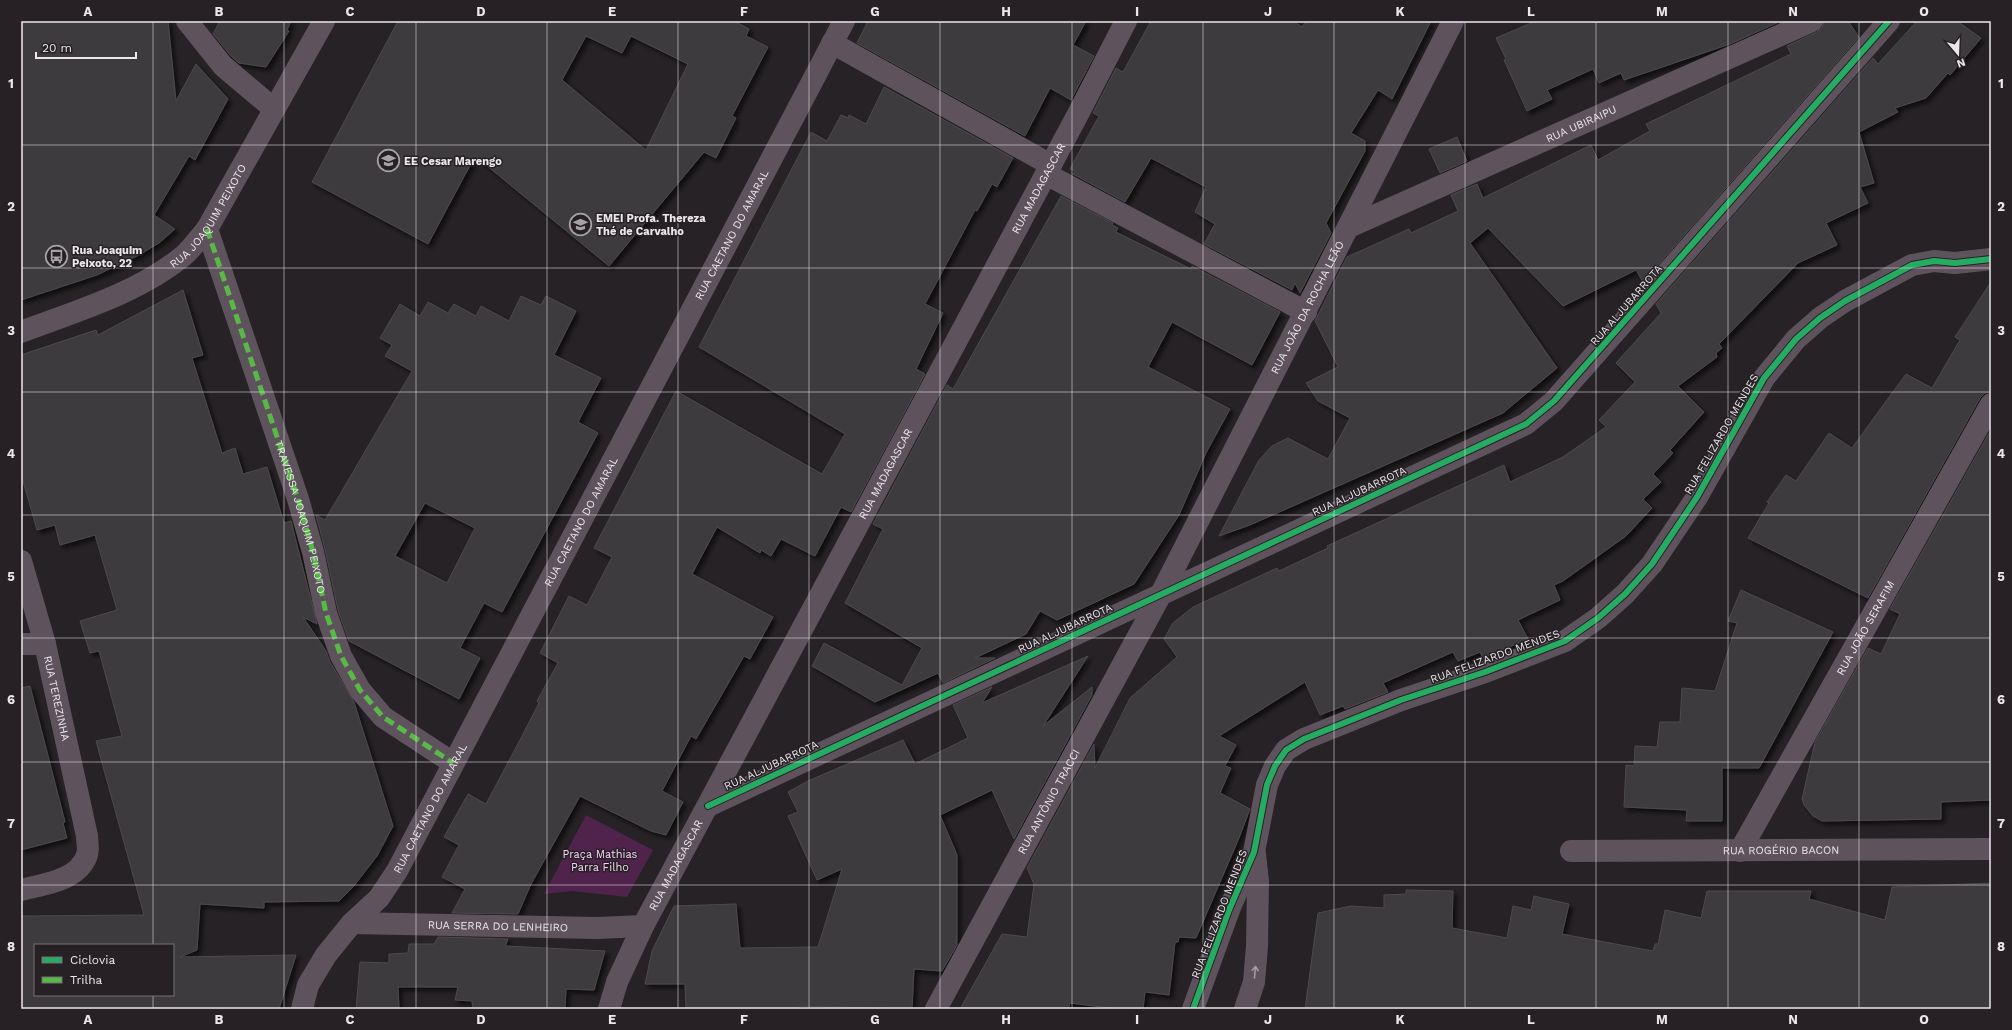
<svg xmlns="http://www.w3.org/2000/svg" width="2012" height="1030" font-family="'Work Sans',sans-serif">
  <defs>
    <filter id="shadow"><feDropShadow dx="3.5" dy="3.5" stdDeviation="2" flood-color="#0009"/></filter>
  </defs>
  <rect width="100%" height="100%" fill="#262225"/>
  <polygon fill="#50234d" points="586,815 653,850 627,897 572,891 544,894"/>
  <g fill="#3d3a3c" stroke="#4d4a4c" fill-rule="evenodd" filter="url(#shadow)">
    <polygon points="21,21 168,21 176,101 196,64 228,99 195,160 189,156 154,215 175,229 159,243 139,255 97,275 21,300"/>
    <polygon points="220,21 291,21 287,30 289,31 266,67 239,63 232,57 213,34"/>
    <path d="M398,21h336l15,8 -3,7 22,11 -36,69 4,2 -20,40 -12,-6 -95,114 -134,-110 -47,88 -116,-62zM586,36l36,17 9,-17 57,28 -42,86 -84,-70z"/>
    <polygon points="868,21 1086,21 1073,45 1094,56 1071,100 1050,88 1025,136 857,43"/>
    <polygon points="1151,21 1293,21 1302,27 1306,21 1431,21 1392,99 1378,90 1351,133 1365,141 1365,151 1326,223 1331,233 1300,293 1295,283 1292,290 1204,244 1215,224 1195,212 1206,187 1151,158 1125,202 1073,174 1075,171 1070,169 1099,116 1093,113 1116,68 1123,72"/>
    <polygon points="1536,21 1781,21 1730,44 1624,80 1621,73 1599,83 1593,69 1547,90 1552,99 1527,111 1504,60 1506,59 1496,38"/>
    <polygon points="1824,21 1848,21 1859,37 1643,282 1636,270 1563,306 1488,228 1470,243 1557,368 1503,413 1250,525 1219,536 1259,460 1272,446 1288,438 1328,459 1350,418 1318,401 1306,383 1338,367 1315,321 1347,257 1409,229 1411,233 1458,211 1451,195 1477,184 1483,198 1591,145 1598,160 1650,131 1646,124 1791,54 1787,46 1817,32 1822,28"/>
    <polygon points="1917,21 1957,21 1981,38 1950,75 1948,73 1926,98 1895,108 1898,112 1859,132 1874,183 1860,187 1868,203 1826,223 1837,245 1798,263 1719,344 1722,348 1716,353 1717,357 1678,386 1704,412 1670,450 1673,453 1653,474 1661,482 1643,499 1652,508 1626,536 1563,581 1554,585 1560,600 1518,620 1528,639 1483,658 1480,652 1458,661 1453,652 1383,683 1388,692 1345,709 1343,706 1320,715 1305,682 1219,736 1236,745 1225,766 1231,768 1220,793 1250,809 1239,838 1196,938 1179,937 1178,942 1175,942 1169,995 1145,992 1143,1009 1118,1009 1070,1003 1068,1009 960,1009 1002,934 1027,937 1034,884 1027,868 1094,744 1095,768 1130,698 1177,657 1164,639 1173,623 1193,607 1277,568 1279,571 1328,548 1327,546 1504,465 1510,482 1563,457 1606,427 1599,420 1635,382 1616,363 1661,313 1656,304 1873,58 1878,64"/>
    <polygon points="884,87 1013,158 997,187 992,184 977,211 975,210 925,304 943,313 916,369 925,374 851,512 841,507 815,556 781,539 771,556 761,550 760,553 717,527 692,574 773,617 750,659 744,656 696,739 691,736 662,791 683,802 666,835 651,831 580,796 531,884 518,914 452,913 465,889 442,877 459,845 444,837 468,794 486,804 521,738 539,703 537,701 558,663 540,653 569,596 587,605 612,557 594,548 676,391 822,474 845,434 699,347 811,132 827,141 841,115 848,118 849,115 866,124"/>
    <polygon points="1457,137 1467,161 1440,173 1429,149"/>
    <polygon points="1061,196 1113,223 1112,225 1118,228 1116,232 1191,269 1192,266 1280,312 1252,365 1172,322 1148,367 1230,409 1206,453 1179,515 1134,584 1057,620 1040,611 1026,634 975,658 995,658 943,683 938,673 875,702 812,666 824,643 902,685 922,648 845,603 883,529 873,524 947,385 953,389"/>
    <polygon points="1991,282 1991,392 1985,393 1980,398 1868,598 1748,538 1769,503 1767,502 1786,475 1796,481 1829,433 1852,448 1906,374 1932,388 1960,340 1955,337"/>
    <path d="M183,290l20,65 -11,3 30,95 13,-5 8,26 24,-7 17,56 7,-2 26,103 -14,-7 23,34 4,11 24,40 39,124 -16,30 -24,31 -14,14 -75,1v6l-64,-4 -3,46 -17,7 116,-2 -17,54h-258v-93l123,-1 -48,-174 26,-5 -23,-85 -9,2 -10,-32 37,-11 -22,-75 -35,10 -5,-20 -18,5 -16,-56v-119l75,-25 2,5zM35,945h138v50h-138z"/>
    <path d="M521,296l20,9 5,-9 30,15 -22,44 47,23 -23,44 20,11 -96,179 -18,-9 -24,45 20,10 -21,41 -110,-58 -11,-31 -13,-61 -9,-34 9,5 87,-149 -27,-15 7,-11 -12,-7 20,-34 20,12 8,-14 20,11 6,-9 22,12 5,-10 28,15zM425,503l50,25 -28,55 -52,-27z"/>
    <polygon points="1991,430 1991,800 1941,802 1941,819 1822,821 1813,816 1804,805 1802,799 1815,742 1868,648 1881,654 1900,614 1890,609"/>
    <polygon points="1741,590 1833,632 1759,768 1722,768 1722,821 1686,821 1687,810 1624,807 1626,765 1634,766 1635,746 1657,747 1660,722 1680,722 1682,688 1715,691 1737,623 1728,621"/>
    <polygon points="1088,656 1043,726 1092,687 1092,695 1014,839 992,790 940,815 957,855 957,945 942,971 914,969 912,1009 799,1006 798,1009 686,1009 685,984 645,984 652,951 674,906 736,904 740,948 818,947 842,869 817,880 788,816 798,812 788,792 808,781 903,740 915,764 968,738 953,705 992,687 982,703"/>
    <polygon points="30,686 65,822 63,823 67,838 21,850 21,688"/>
    <polygon points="1991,883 1991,1009 1305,1009 1318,913 1351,906 1384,908 1384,895 1406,894 1406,890 1453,891 1452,928 1507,938 1513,906 1531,910 1534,896 1569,904 1562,934 1653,951 1655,944 1658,944 1665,910 1701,918 1707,891 1811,891 1809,899 1885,920 1892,887"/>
    <polygon points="438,937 508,939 505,946 605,951 594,990 566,989 565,1009 473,1009 472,1001 455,1000 458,987 398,987 399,1009 356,1009 360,962 389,963 389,954 408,953 409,944 434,944"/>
  </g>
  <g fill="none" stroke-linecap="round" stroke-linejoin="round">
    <g stroke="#5e535d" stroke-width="22">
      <polyline points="187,21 223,66 274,109"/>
      <polyline points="832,43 1051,165"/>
      <polyline points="1046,174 1306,312"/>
      <path id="s1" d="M1349,227l463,-206"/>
      <polyline points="207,229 298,499 313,552 326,613 341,656 360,690 383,717 453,763"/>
      <path id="s2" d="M21,332c55,-21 115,-38 161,-75 9,-7 17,-19 25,-28l117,-208"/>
      <path id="s3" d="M21,561l24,83 42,192c0,6 2,14 0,19 -9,26 -43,29 -66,35"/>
      <polyline points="21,644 45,644"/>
      <polyline points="708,806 1526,424 1554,401 1889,21"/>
      <path id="s4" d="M1571,851l420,-2"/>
      <path id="s5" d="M1740,851l251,-447"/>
      <path id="s6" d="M352,923l245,5 46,-2"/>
      <path id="s7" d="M302,1009l6,-24 18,-30 26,-32 27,-25 18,-27 447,-850"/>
      <path id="s8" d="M609,1009l8,-27 26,-56 434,-810 49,-95"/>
      <path id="s9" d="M936,1009l225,-415 292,-573"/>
      <polyline points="1193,1009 1229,910 1254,852 1267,785 1275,766 1286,750 1304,739 1401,700 1485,672 1565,641 1598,618 1625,594 1652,564 1697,497 1764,378 1796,339 1820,318 1845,301 1912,265 1934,261 1955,263 1991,259"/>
      <polyline points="1245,1009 1254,982 1257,946 1258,881 1255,854"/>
    </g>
    <path stroke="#58b947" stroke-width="5" stroke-dasharray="10 5" stroke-linecap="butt" id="s10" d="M207,229l91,270 15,53 13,61 15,43 19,34 23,27 70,46"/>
    <defs>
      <g id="cycleway">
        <polyline points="708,806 1526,424 1554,401 1889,21"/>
        <polyline points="1193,1009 1229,910 1254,852 1267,785 1275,766 1286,750 1304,739 1401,700 1485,672 1565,641 1598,618 1625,594 1652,564 1697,497 1764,378 1796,339 1820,318 1845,301 1912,265 1934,261 1955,263 1991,259"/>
      </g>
    </defs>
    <use href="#cycleway" stroke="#272126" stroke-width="8"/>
    <use href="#cycleway" stroke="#26ab63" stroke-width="6"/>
  </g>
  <defs><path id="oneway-shaft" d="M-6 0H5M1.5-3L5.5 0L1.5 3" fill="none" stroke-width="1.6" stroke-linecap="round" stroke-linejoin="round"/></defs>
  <use stroke="#a49da4" href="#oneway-shaft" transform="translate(1255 972) rotate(-85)"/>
  <path fill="none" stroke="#ebe7eb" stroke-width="1" stroke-opacity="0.55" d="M153,21v924M284,21v988M416,21v988M547,21v988M678,21v988M809,21v988M940,21v988M1072,21v988M1203,21v988M1334,21v988M1465,21v988M1596,21v988M1728,21v988M1859,21v988M21,145h1970M21,268h1970M21,392h1970M21,515h1970M21,638h1970M21,762h1970M21,885h1970M153,995v14"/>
  <defs>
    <symbol id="school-ring" viewBox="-11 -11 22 22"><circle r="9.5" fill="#272126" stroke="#a6a2a6" stroke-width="1.5"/><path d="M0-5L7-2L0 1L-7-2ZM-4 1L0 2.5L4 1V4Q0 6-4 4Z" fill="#a6a2a6"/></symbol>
    <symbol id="bus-ring" viewBox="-11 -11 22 22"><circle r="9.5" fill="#272126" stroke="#a6a2a6" stroke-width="1.5"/><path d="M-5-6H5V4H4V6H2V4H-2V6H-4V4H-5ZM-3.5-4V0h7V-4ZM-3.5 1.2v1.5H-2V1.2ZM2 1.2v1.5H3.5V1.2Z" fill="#a6a2a6"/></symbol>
  </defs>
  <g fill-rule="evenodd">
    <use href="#school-ring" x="376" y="148" width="25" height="25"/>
    <use href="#school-ring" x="568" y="212" width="25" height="25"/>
    <use href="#bus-ring" x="44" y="244" width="25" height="25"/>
  </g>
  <g text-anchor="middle" stroke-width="3" stroke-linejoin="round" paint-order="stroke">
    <g font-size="11" fill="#ebe7eb" stroke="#272126">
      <text dy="4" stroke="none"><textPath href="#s1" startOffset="254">RUA UBIRAIPU</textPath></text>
      <text dy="4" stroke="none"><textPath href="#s8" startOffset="927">RUA MADAGASCAR</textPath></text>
      <text dy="4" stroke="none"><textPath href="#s2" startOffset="227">RUA JOAQUIM PEIXOTO</textPath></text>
      <text dy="4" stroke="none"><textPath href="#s7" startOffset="889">RUA CAETANO DO AMARAL</textPath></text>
      <text transform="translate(1626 305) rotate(-49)" y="4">RUA ALJUBARROTA</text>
      <text dy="4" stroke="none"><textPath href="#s9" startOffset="794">RUA JOÃO DA ROCHA LEÃO</textPath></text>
      <text transform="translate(1721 434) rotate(-60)" y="4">RUA FELIZARDO MENDES</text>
      <text dy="4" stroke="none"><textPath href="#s8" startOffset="603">RUA MADAGASCAR</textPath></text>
      <text transform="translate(1359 491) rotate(-25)" y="4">RUA ALJUBARROTA</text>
      <text dy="4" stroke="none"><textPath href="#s10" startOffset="303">TRAVESSA JOAQUIM PEIXOTO</textPath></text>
      <text dy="4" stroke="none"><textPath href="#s7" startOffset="565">RUA CAETANO DO AMARAL</textPath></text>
      <text dy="4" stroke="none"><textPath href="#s5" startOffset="256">RUA JOÃO SERAFIM</textPath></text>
      <text transform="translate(1065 628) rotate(-25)" y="4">RUA ALJUBARROTA</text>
      <text transform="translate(1495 656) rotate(-20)" y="4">RUA FELIZARDO MENDES</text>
      <text dy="4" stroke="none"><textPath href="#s3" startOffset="142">RUA TEREZINHA</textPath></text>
      <text transform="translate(771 765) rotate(-25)" y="4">RUA ALJUBARROTA</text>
      <text dy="4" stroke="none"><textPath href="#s9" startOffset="236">RUA ANTÔNIO TRACCI</textPath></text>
      <text dy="4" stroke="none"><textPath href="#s7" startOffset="241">RUA CAETANO DO AMARAL</textPath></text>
      <text dy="4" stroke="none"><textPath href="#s4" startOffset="210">RUA ROGÉRIO BACON</textPath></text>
      <text dy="4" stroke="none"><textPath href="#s8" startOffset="159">RUA MADAGASCAR</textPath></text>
      <text transform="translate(1219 914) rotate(-69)" y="4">RUA FELIZARDO MENDES</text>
      <text dy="4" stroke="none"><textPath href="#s6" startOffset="146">RUA SERRA DO LENHEIRO</textPath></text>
    </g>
    <g font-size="11" font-weight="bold" fill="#ebe7eb" stroke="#272126" text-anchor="start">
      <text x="404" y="165">EE Cesar Marengo</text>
      <text x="596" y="222">EMEI Profa. Thereza<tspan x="596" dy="13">Thé de Carvalho</tspan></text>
      <text x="72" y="254">Rua Joaquim<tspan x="72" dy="13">Peixoto, 22</tspan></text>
    </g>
    <g font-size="11" fill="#f7d4f4" stroke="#272126">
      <text x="600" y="858">Praça Mathias<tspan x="600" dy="13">Parra Filho</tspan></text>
    </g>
  </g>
  <rect width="2012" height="1030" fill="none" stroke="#272126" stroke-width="44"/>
  <rect x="34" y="944" width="140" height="52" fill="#272126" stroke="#757075"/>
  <rect x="42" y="957" width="20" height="6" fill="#26ab63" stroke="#757075"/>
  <text x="70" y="964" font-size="12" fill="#ebe7eb">Ciclovia</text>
  <rect x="42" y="977" width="20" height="6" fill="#58b947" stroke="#757075"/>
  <text x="70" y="984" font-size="12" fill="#ebe7eb">Trilha</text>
  <g transform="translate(1958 54) rotate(161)" stroke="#272126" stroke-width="3" paint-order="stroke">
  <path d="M0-3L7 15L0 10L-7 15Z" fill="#ebe7eb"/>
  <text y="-6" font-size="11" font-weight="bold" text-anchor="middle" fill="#ebe7eb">N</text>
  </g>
  <path d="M36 52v6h100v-6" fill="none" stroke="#ebe7eb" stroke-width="2"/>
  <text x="42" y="52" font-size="12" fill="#ebe7eb" stroke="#272126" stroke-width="3" paint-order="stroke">20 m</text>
  <rect x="22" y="22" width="1968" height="986" fill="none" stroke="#ebe7eb" stroke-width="1.5"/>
  <g font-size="13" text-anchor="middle" font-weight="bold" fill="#ebe7eb">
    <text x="88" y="16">A</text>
    <text x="219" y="16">B</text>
    <text x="350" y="16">C</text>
    <text x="481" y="16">D</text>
    <text x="612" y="16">E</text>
    <text x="744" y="16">F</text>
    <text x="875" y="16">G</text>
    <text x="1006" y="16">H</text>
    <text x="1137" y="16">I</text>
    <text x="1268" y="16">J</text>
    <text x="1400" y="16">K</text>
    <text x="1531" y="16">L</text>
    <text x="1662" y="16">M</text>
    <text x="1793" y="16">N</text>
    <text x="1924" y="16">O</text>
    <text x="11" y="88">1</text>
    <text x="2001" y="88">1</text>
    <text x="11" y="211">2</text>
    <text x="2001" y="211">2</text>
    <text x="11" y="335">3</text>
    <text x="2001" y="335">3</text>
    <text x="11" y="458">4</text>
    <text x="2001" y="458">4</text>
    <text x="11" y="581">5</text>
    <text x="2001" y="581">5</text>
    <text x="11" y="704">6</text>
    <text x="2001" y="704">6</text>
    <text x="11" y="828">7</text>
    <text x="2001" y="828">7</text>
    <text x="11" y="951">8</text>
    <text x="2001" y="951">8</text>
    <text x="88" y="1024">A</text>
    <text x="219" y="1024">B</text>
    <text x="350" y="1024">C</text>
    <text x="481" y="1024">D</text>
    <text x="612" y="1024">E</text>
    <text x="744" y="1024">F</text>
    <text x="875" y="1024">G</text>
    <text x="1006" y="1024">H</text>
    <text x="1137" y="1024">I</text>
    <text x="1268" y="1024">J</text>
    <text x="1400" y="1024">K</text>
    <text x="1531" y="1024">L</text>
    <text x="1662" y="1024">M</text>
    <text x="1793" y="1024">N</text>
    <text x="1924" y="1024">O</text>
  </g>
</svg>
